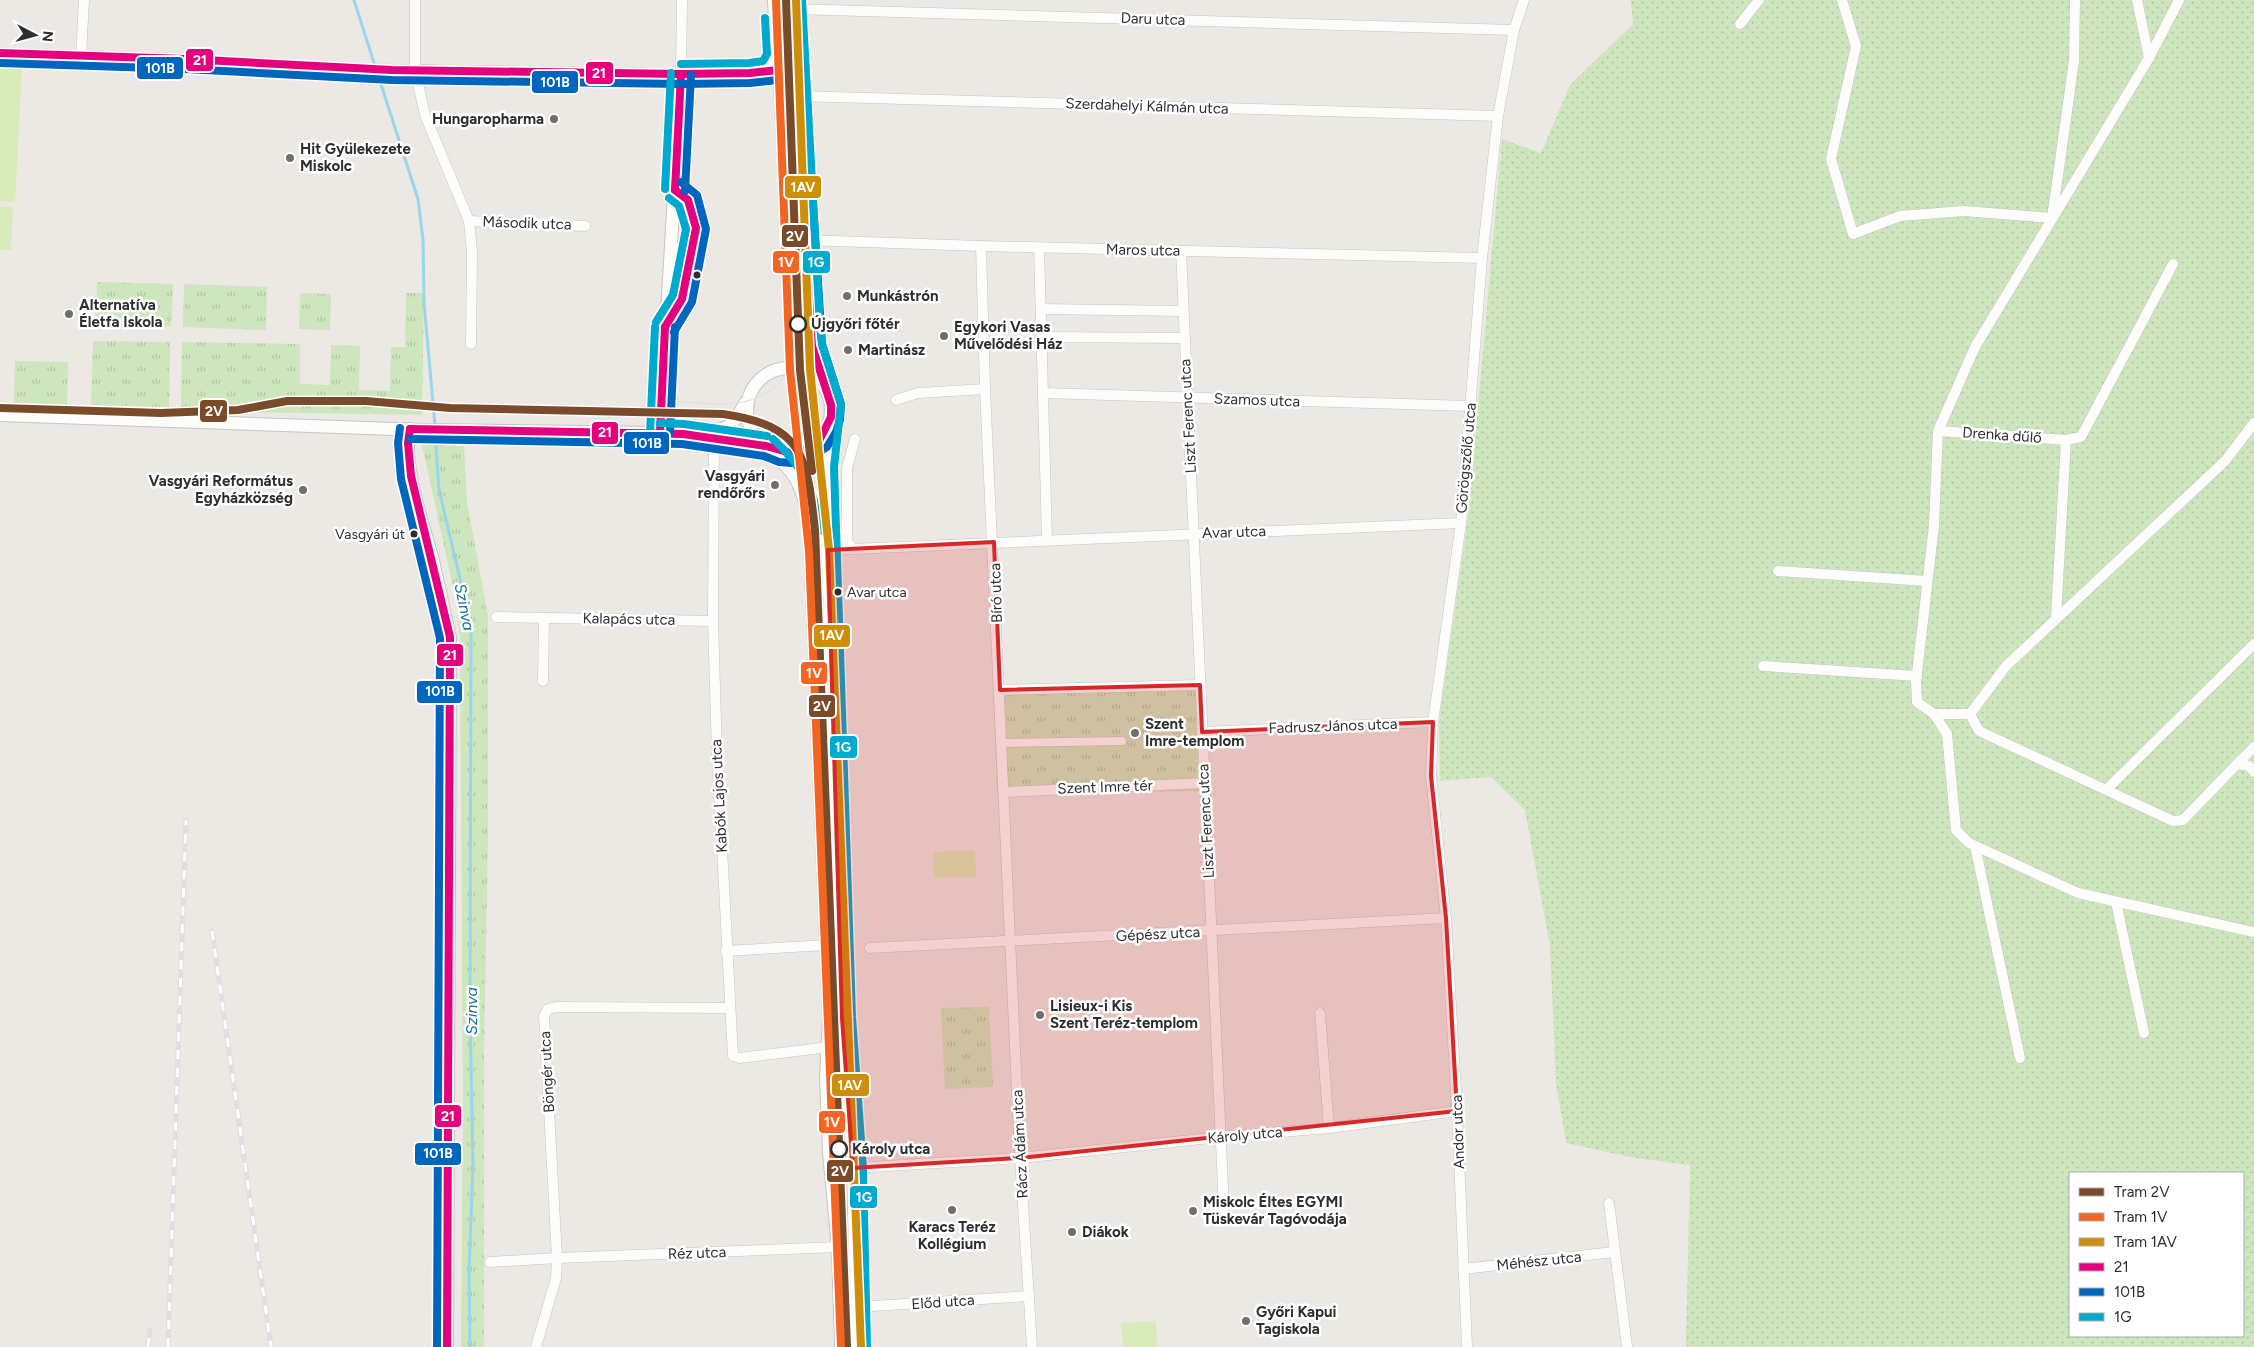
<svg xmlns="http://www.w3.org/2000/svg" width="2254" height="1347" font-family="Figtree,sans-serif">
  <defs>
    <pattern id="park-tufts" width="24" height="20" patternUnits="userSpaceOnUse" patternTransform="scale(1.25)"><rect width="24" height="20" fill="#cee6be"/><path d="M3 7l-1-3M5 7V3M7 7l1-3M15 17l-1-3M17 17v-4M19 17l1-3" fill="none" stroke="#b1c6a4"/></pattern>
    <pattern id="garden-dots" width="8" height="8" patternUnits="userSpaceOnUse" patternTransform="scale(1.25)"><rect width="8" height="8" fill="#cee6be"/><path d="M2 2h.1M6 6h.1" fill="none" stroke="#b1c6a4" stroke-width="1.8" stroke-linecap="round"/></pattern>
  </defs>
  <rect width="100%" height="100%" fill="#ece8e4"/>
  <g fill="url(#park-tufts)">
    <polygon points="97,282 173,284 171,327 96,325"/>
    <polygon points="184,284 267,287 266,330 183,327"/>
    <polygon points="300,293 331,294 330,330 299,329"/>
    <polygon points="406,293 424,293 422,415 181,411 182,342 300,344 300,384 330,385 331,345 360,346 359,390 390,391 391,347 405,347"/>
    <polygon points="93,341 170,342 169,407 91,405"/>
    <polygon points="15,361 68,362 67,407 14,405"/>
    <polygon points="422,445 464,446 467,502 488,616 488,838 484,1053 484,1347 461,1347 463,1103 460,635 454,591"/>
    <polygon points="993,690 1195,690 1199,791 997,794"/>
    <polygon points="989,1007 993,1087 945,1089 941,1008"/>
  </g>
  <path fill="url(#garden-dots)" fill-rule="evenodd" d="M1631,0h623v1347h-568l4,-182 -55,-7 -69,-15 -10,-60 -6,-137 -25,-136 -34,-33 -51,4 -1,-59 29,-205 34,-378 39,14 29,-68 63,-61zM2070,1173h173v163h-173z"/>
  <g fill="#d9eabb">
    <polygon points="0,65 22,67 15,202 0,201"/>
    <polygon points="0,206 13,207 11,250 0,250"/>
    <polygon points="975,850 976,877 934,878 933,852"/>
    <polygon points="1156,1321 1157,1347 1123,1347 1121,1323"/>
  </g>
  <g fill="none" stroke-linecap="round" stroke-linejoin="round">
    <g stroke="#99d6ec" stroke-width="3">
      <polyline points="354,0 375,66"/>
      <polyline points="377,72 418,199 423,240 424,302 435,426"/>
      <polyline points="435,432 439,490 471,625 470,1010 473,1166 469,1271 470,1347"/>
    </g>
    <defs>
      <polyline id="pedestrian" points="1002,743 1122,741"/>
      <g id="minor">
        <polyline points="415,0 415,70 425,115 469,221 472,251 471,344"/>
        <polyline points="1842,0 1856,46 1831,159 1853,234 1900,216 1964,211 2052,218 2074,61 2075,0"/>
        <polyline points="2137,0 2149,58"/>
        <polyline points="792,9 1514,30"/>
        <polyline points="1740,24 1759,0"/>
        <polyline points="0,53 185,59 364,69 681,74 682,0"/>
        <polyline points="81,56 84,0"/>
        <polyline points="777,57 786,228 792,235 805,240 981,246 1482,258"/>
        <polyline points="797,96 1498,116"/>
        <polyline points="469,221 585,226"/>
        <polyline points="981,246 985,389 1020,1158 1032,1347"/>
        <polyline points="1039,248 1047,540"/>
        <polyline points="1181,251 1224,1210"/>
        <polyline points="1041,309 1183,311"/>
        <polyline points="1042,337 1184,338"/>
        <polyline points="1043,393 1470,406"/>
        <polyline points="896,400 918,393 985,389"/>
        <polyline points="2254,423 2225,461 2006,666 1970,714 1979,731 2173,821 2183,820 2237,764 2249,766 2254,772"/>
        <polyline points="1938,431 2066,440 2081,437 2173,264"/>
        <polyline points="714,438 713,621 717,754 733,1056 740,1058 829,1047"/>
        <polyline points="852,548 847,541 847,468 855,439"/>
        <polyline points="828,550 1461,523"/>
        <polyline points="1778,571 1927,581"/>
        <polyline points="496,617 713,621"/>
        <polyline points="2056,617 2066,440"/>
        <polyline points="1763,666 1917,676"/>
        <polyline points="543,681 544,618"/>
        <polyline points="1000,690 1200,685"/>
        <polyline points="1934,714 1947,734 1956,830 1969,843 2078,893 2254,932"/>
        <polyline points="1970,714 1934,714 1917,702 1916,682 1934,525 1938,431 1975,347 2149,58 2179,0"/>
        <polyline points="1202,732 1433,722"/>
        <polyline points="2237,764 2254,747"/>
        <polyline points="2107,789 2254,644"/>
        <polyline points="1004,792 1205,783"/>
        <polyline points="1975,846 2020,1058"/>
        <polyline points="2116,902 2144,1033"/>
        <polyline points="870,948 1446,918"/>
        <polyline points="726,951 827,945"/>
        <polyline points="1320,1013 1329,1128"/>
        <polyline points="853,1168 1020,1158 1220,1137 1329,1128 1457,1111"/>
        <polyline points="1609,1203 1627,1347"/>
        <polyline points="490,1262 557,1258 838,1247"/>
        <polyline points="1463,1269 1614,1252"/>
        <polyline points="857,1307 1029,1296"/>
        <polyline points="536,1347 556,1278 557,1258 544,1016 548,1009 556,1007 730,1008"/>
        <polyline points="1467,1347 1457,1111 1446,918 1431,776 1433,722 1461,523 1482,258 1498,116 1514,30 1524,0"/>
      </g>
      <g id="tertiary">
        <polyline points="792,0 810,328 812,346 823,385"/>
        <circle cx="789" cy="410" r="42"/>
        <polyline points="0,415 423,430 660,433 683,434 766,446"/>
        <polyline points="827,428 824,467 830,616 833,757 842,1018 853,1168 857,1347"/>
        <path d="M410,429c-9,34 14,97 23,132 6,25 11,51 17,76l-3,710"/>
        <path d="M704,432c27,-2 29,-7 41,-29"/>
        <polyline points="660,433 681,74 750,73 767,70 773,65 777,56 774,0"/>
        <path d="M766,446c27,25 34,33 43,70l20,501 -3,61 3,75 9,94 3,100"/>
      </g>
    </defs>
    <use href="#pedestrian" stroke="#c5c4c5" stroke-width="9"/>
    <use href="#minor" stroke="#c5c4c5" stroke-width="11"/>
    <use href="#tertiary" stroke="#c5c4c5" stroke-width="14"/>
    <use href="#pedestrian" stroke="#fcfcfb" stroke-width="8"/>
    <use href="#minor" stroke="#fcfcfb" stroke-width="10"/>
    <use href="#tertiary" stroke="#fcfcfb" stroke-width="12"/>
    <path stroke="#dfdfe1" stroke-width="1" d="M615,410c21,-3 43,-8 65,-8 18,0 39,4 57,1 44,-6 61,-39 62,-80"/>
    <defs>
      <g id="rail">
        <polyline points="212,931 271,1347"/>
        <polyline points="148,1347 150,1330"/>
        <polyline points="168,1347 186,820"/>
      </g>
    </defs>
    <use href="#rail" stroke="#dfdfe1" stroke-width="5"/>
    <use href="#rail" stroke="#fff" stroke-width="3" stroke-dasharray="9" stroke-linecap="butt"/>
    <defs>
      <g id="bus-1">
        <polyline points="0,53 185,59 392,70 681,74 750,73 778,70 789,74 795,81"/>
        <polyline points="675,190 681,74"/>
        <polyline points="665,327 682,299 696,228 688,200 675,190"/>
        <polyline points="410,429 408,443 411,476 450,637 447,1347"/>
        <polyline points="410,429 683,434 766,446 791,453 806,449 820,439 831,417 831,405 812,346 795,81"/>
        <polyline points="660,433 665,327"/>
      </g>
      <g id="bus-2">
        <polyline points="0,63 185,69 392,80 681,84 750,83 777,80 783,83 787,88"/>
        <polyline points="685,191 691,75"/>
        <polyline points="674,332 692,302 706,229 697,195 681,182"/>
        <polyline points="400,428 398,443 401,479 440,638 437,1347"/>
        <polyline points="670,433 675,327"/>
        <polyline points="410,439 682,444 764,456 779,462 791,463 810,458 827,447 836,432 840,420 841,404 822,344 805,80"/>
      </g>
      <g id="bus-3">
        <polyline points="802,0 820,327 822,344 841,404 834,467 852,1017 863,1168 867,1347"/>
        <polyline points="681,64 749,63 763,61 767,54 765,18"/>
        <polyline points="665,189 671,73"/>
        <polyline points="656,322 673,295 686,229 679,206 669,198"/>
        <polyline points="660,423 684,424 767,436"/>
        <polyline points="650,433 655,327"/>
        <path d="M773,439c30,28 42,51 47,92"/>
      </g>
    </defs>
    <use href="#bus-1" stroke="#fff" stroke-width="11"/>
    <use href="#bus-2" stroke="#fff" stroke-width="11"/>
    <use href="#bus-3" stroke="#fff" stroke-width="11"/>
    <use href="#bus-1" stroke="#e5007d" stroke-width="8"/>
    <use href="#bus-2" stroke="#0065bd" stroke-width="8"/>
    <use href="#bus-3" stroke="#00a9ce" stroke-width="8"/>
    <defs>
      <g id="tram-1">
        <polyline points="786,0 800,370 812,471"/>
        <path d="M0,408l161,5 77,-3 49,-9h79l84,7 273,6c81,12 84,42 92,116l32,817"/>
      </g>
      <polyline id="tram-2" points="776,0 790,370 809,551 841,1347"/>
      <polyline id="tram-3" points="796,0 810,369 829,550 861,1347"/>
    </defs>
    <use href="#tram-1" stroke="#fff" stroke-width="11"/>
    <use href="#tram-2" stroke="#fff" stroke-width="11"/>
    <use href="#tram-3" stroke="#fff" stroke-width="11"/>
    <use href="#tram-1" stroke="#7a4b2a" stroke-width="8"/>
    <use href="#tram-2" stroke="#f26522" stroke-width="8"/>
    <use href="#tram-3" stroke="#cf8e09" stroke-width="8"/>
  </g>
  <path fill="#d62828" fill-opacity="0.2" stroke="#d62828" stroke-width="4" stroke-linejoin="round" d="M994,542l6,148 200,-5 2,47 231,-10 -2,54 15,142 11,193 -437,47 -167,10 -11,-150 -14,-468z"/>
  <g fill="#706f6e" stroke="#fff" stroke-width="2">
    <circle cx="554" cy="119" r="5"/>
    <circle cx="290" cy="158" r="5"/>
    <circle cx="847" cy="296" r="5"/>
    <circle cx="69" cy="314" r="5"/>
    <circle cx="944" cy="336" r="5"/>
    <circle cx="848" cy="350" r="5"/>
    <circle cx="775" cy="485" r="5"/>
    <circle cx="303" cy="490" r="5"/>
    <circle cx="1135" cy="733" r="5"/>
    <circle cx="1040" cy="1015" r="5"/>
    <circle cx="952" cy="1210" r="5"/>
    <circle cx="1193" cy="1211" r="5"/>
    <circle cx="1072" cy="1232" r="5"/>
    <circle cx="1246" cy="1321" r="5"/>
  </g>
  <g fill="#2e2e2e" stroke="#fff" stroke-width="2">
    <circle cx="697" cy="275" r="4.5"/>
    <circle cx="414" cy="534" r="4.5"/>
    <circle cx="838" cy="592" r="4.5"/>
  </g>
  <g fill="#fff" stroke="#2e2e2e" stroke-width="2.5">
    <circle cx="798" cy="324" r="8"/>
    <circle cx="839" cy="1149" r="8"/>
  </g>
  <g text-anchor="middle" stroke-width="5" stroke-linejoin="round" paint-order="stroke">
    <g font-size="14" fill="#2e2e2e" stroke="#fff" text-anchor="end">
      <text x="405" y="539">Vasgyári út</text>
      <text x="847" y="597" text-anchor="start">Avar utca</text>
    </g>
    <g font-size="15" fill="#2e2e2e" stroke="#fff">
      <text transform="translate(1153 19) rotate(2)" y="5">Daru utca</text>
      <text transform="translate(1147 106) rotate(2)" y="5">Szerdahelyi Kálmán utca</text>
      <text transform="translate(527 223) rotate(2)" y="5">Második utca</text>
      <text transform="translate(1143 250) rotate(1)" y="5">Maros utca</text>
      <text transform="translate(1257 400) rotate(2)" y="5">Szamos utca</text>
      <text transform="translate(1188 416) rotate(-93)" y="5">Liszt Ferenc utca</text>
      <text transform="translate(2002 435) rotate(4)" y="5">Drenka dűlő</text>
      <text transform="translate(1466 458) rotate(-85)" y="5">Görögszőlő utca</text>
      <text transform="translate(1234 532) rotate(-2)" y="5">Avar utca</text>
      <text transform="translate(996 593) rotate(-92)" y="5">Bíró utca</text>
      <text transform="translate(629 619) rotate(1)" y="5">Kalapács utca</text>
      <text transform="translate(1333 726) rotate(-2)" y="5">Fadrusz János utca</text>
      <text transform="translate(1105 787) rotate(-2)" y="5">Szent Imre tér</text>
      <text transform="translate(719 796) rotate(-93)" y="5">Kabók Lajos utca</text>
      <text transform="translate(1206 821) rotate(-93)" y="5">Liszt Ferenc utca</text>
      <text transform="translate(1158 934) rotate(-3)" y="5">Gépész utca</text>
      <text transform="translate(547 1072) rotate(-93)" y="5">Böngér utca</text>
      <text transform="translate(1458 1132) rotate(-92)" y="5">Andor utca</text>
      <text transform="translate(1245 1135) rotate(-5)" y="5">Károly utca</text>
      <text transform="translate(1020 1144) rotate(-93)" y="5">Rácz Ádám utca</text>
      <text transform="translate(697 1253) rotate(-2)" y="5">Réz utca</text>
      <text transform="translate(1539 1261) rotate(-6)" y="5">Méhész utca</text>
      <text transform="translate(943 1302) rotate(-4)" y="5">Előd utca</text>
    </g>
    <g font-size="15" font-weight="bold" fill="#2e2e2e" stroke="#fff" text-anchor="start">
      <text x="544" y="124" text-anchor="end">Hungaropharma</text>
      <text x="300" y="154">Hit Gyülekezete<tspan x="300" dy="17">Miskolc</tspan></text>
      <text x="857" y="301">Munkástrón</text>
      <text x="79" y="310">Alternatíva<tspan x="79" dy="17">Életfa Iskola</tspan></text>
      <text x="954" y="332">Egykori Vasas<tspan x="954" dy="17">Művelődési Ház</tspan></text>
      <text x="858" y="355">Martinász</text>
      <text x="765" y="481" text-anchor="end">Vasgyári<tspan x="765" dy="17">rendőrőrs</tspan></text>
      <text x="293" y="486" text-anchor="end">Vasgyári Református<tspan x="293" dy="17">Egyházközség</tspan></text>
      <text x="1145" y="729">Szent<tspan x="1145" dy="17">Imre-templom</tspan></text>
      <text x="1050" y="1011">Lisieux-i Kis<tspan x="1050" dy="17">Szent Teréz-templom</tspan></text>
      <text x="1203" y="1207">Miskolc Éltes EGYMI<tspan x="1203" dy="17">Tüskevár Tagóvodája</tspan></text>
      <text x="952" y="1232" text-anchor="middle">Karacs Teréz<tspan x="952" dy="17">Kollégium</tspan></text>
      <text x="1082" y="1237">Diákok</text>
      <text x="1256" y="1317">Győri Kapui<tspan x="1256" dy="17">Tagiskola</tspan></text>
    </g>
    <g font-size="15" font-weight="bold" fill="#2e2e2e" stroke="#fff" text-anchor="start">
      <text x="811" y="329">Újgyőri főtér</text>
      <text x="852" y="1154">Károly utca</text>
    </g>
    <g font-size="16" font-style="italic" fill="#0d6fa3" stroke="#fff">
      <text transform="translate(465 607) rotate(79)" y="6">Szinva</text>
      <text transform="translate(471 1011) rotate(-90)" y="6">Szinva</text>
    </g>
  </g>
  <g stroke="#fff" stroke-width="2">
    <rect x="185" y="48" width="29" height="24" rx="5" fill="#e5007d"/>
    <rect x="136" y="56" width="48" height="24" rx="5" fill="#0065bd"/>
    <rect x="585" y="61" width="29" height="24" rx="5" fill="#e5007d"/>
    <rect x="531" y="70" width="48" height="24" rx="5" fill="#0065bd"/>
    <rect x="784" y="175" width="38" height="24" rx="5" fill="#cf8e09"/>
    <rect x="781" y="224" width="28" height="24" rx="5" fill="#7a4b2a"/>
    <rect x="772" y="250" width="28" height="24" rx="5" fill="#f26522"/>
    <rect x="802" y="250" width="29" height="24" rx="5" fill="#00a9ce"/>
    <rect x="199" y="399" width="29" height="24" rx="5" fill="#7a4b2a"/>
    <rect x="591" y="421" width="28" height="24" rx="5" fill="#e5007d"/>
    <rect x="623" y="431" width="47" height="24" rx="5" fill="#0065bd"/>
    <rect x="813" y="624" width="38" height="24" rx="5" fill="#cf8e09"/>
    <rect x="436" y="643" width="28" height="24" rx="5" fill="#e5007d"/>
    <rect x="800" y="661" width="28" height="24" rx="5" fill="#f26522"/>
    <rect x="416" y="680" width="47" height="24" rx="5" fill="#0065bd"/>
    <rect x="808" y="694" width="28" height="24" rx="5" fill="#7a4b2a"/>
    <rect x="829" y="735" width="29" height="24" rx="5" fill="#00a9ce"/>
    <rect x="831" y="1073" width="39" height="24" rx="5" fill="#cf8e09"/>
    <rect x="434" y="1104" width="28" height="24" rx="5" fill="#e5007d"/>
    <rect x="818" y="1110" width="28" height="24" rx="5" fill="#f26522"/>
    <rect x="414" y="1142" width="48" height="24" rx="5" fill="#0065bd"/>
    <rect x="826" y="1159" width="28" height="24" rx="5" fill="#7a4b2a"/>
    <rect x="849" y="1185" width="29" height="24" rx="5" fill="#00a9ce"/>
  </g>
  <g font-size="14" text-anchor="middle" font-weight="bold" fill="#fff">
    <text x="200" y="65">21</text>
    <text x="160" y="73">101B</text>
    <text x="599" y="78">21</text>
    <text x="555" y="87">101B</text>
    <text x="803" y="192">1AV</text>
    <text x="795" y="241">2V</text>
    <text x="786" y="267">1V</text>
    <text x="816" y="267">1G</text>
    <text x="214" y="416">2V</text>
    <text x="605" y="437">21</text>
    <text x="647" y="448">101B</text>
    <text x="832" y="640">1AV</text>
    <text x="450" y="660">21</text>
    <text x="814" y="678">1V</text>
    <text x="440" y="696">101B</text>
    <text x="822" y="711">2V</text>
    <text x="843" y="752">1G</text>
    <text x="850" y="1090">1AV</text>
    <text x="448" y="1121">21</text>
    <text x="832" y="1127">1V</text>
    <text x="438" y="1158">101B</text>
    <text x="840" y="1176">2V</text>
    <text x="864" y="1202">1G</text>
  </g>
  <rect x="2069" y="1172" width="175" height="165" fill="#ffffff" stroke="#ababab"/>
  <rect x="2079" y="1188" width="25" height="8" fill="#7a4b2a" stroke="#ababab"/>
  <text x="2114" y="1197" font-size="15" fill="#2e2e2e">Tram 2V</text>
  <rect x="2079" y="1213" width="25" height="8" fill="#f26522" stroke="#ababab"/>
  <text x="2114" y="1222" font-size="15" fill="#2e2e2e">Tram 1V</text>
  <rect x="2079" y="1238" width="25" height="8" fill="#cf8e09" stroke="#ababab"/>
  <text x="2114" y="1247" font-size="15" fill="#2e2e2e">Tram 1AV</text>
  <rect x="2079" y="1263" width="25" height="8" fill="#e5007d" stroke="#ababab"/>
  <text x="2114" y="1272" font-size="15" fill="#2e2e2e">21</text>
  <rect x="2079" y="1288" width="25" height="8" fill="#0065bd" stroke="#ababab"/>
  <text x="2114" y="1297" font-size="15" fill="#2e2e2e">101B</text>
  <rect x="2079" y="1313" width="25" height="8" fill="#00a9ce" stroke="#ababab"/>
  <text x="2114" y="1322" font-size="15" fill="#2e2e2e">1G</text>
  <g transform="translate(35 35) rotate(96)" stroke="#ffffff" stroke-width="4" paint-order="stroke">
  <path d="M0-4L9 19L0 12L-9 19Z" fill="#2e2e2e"/>
  <text y="-8" font-size="14" font-weight="bold" text-anchor="middle" fill="#2e2e2e">N</text>
  </g>
</svg>
